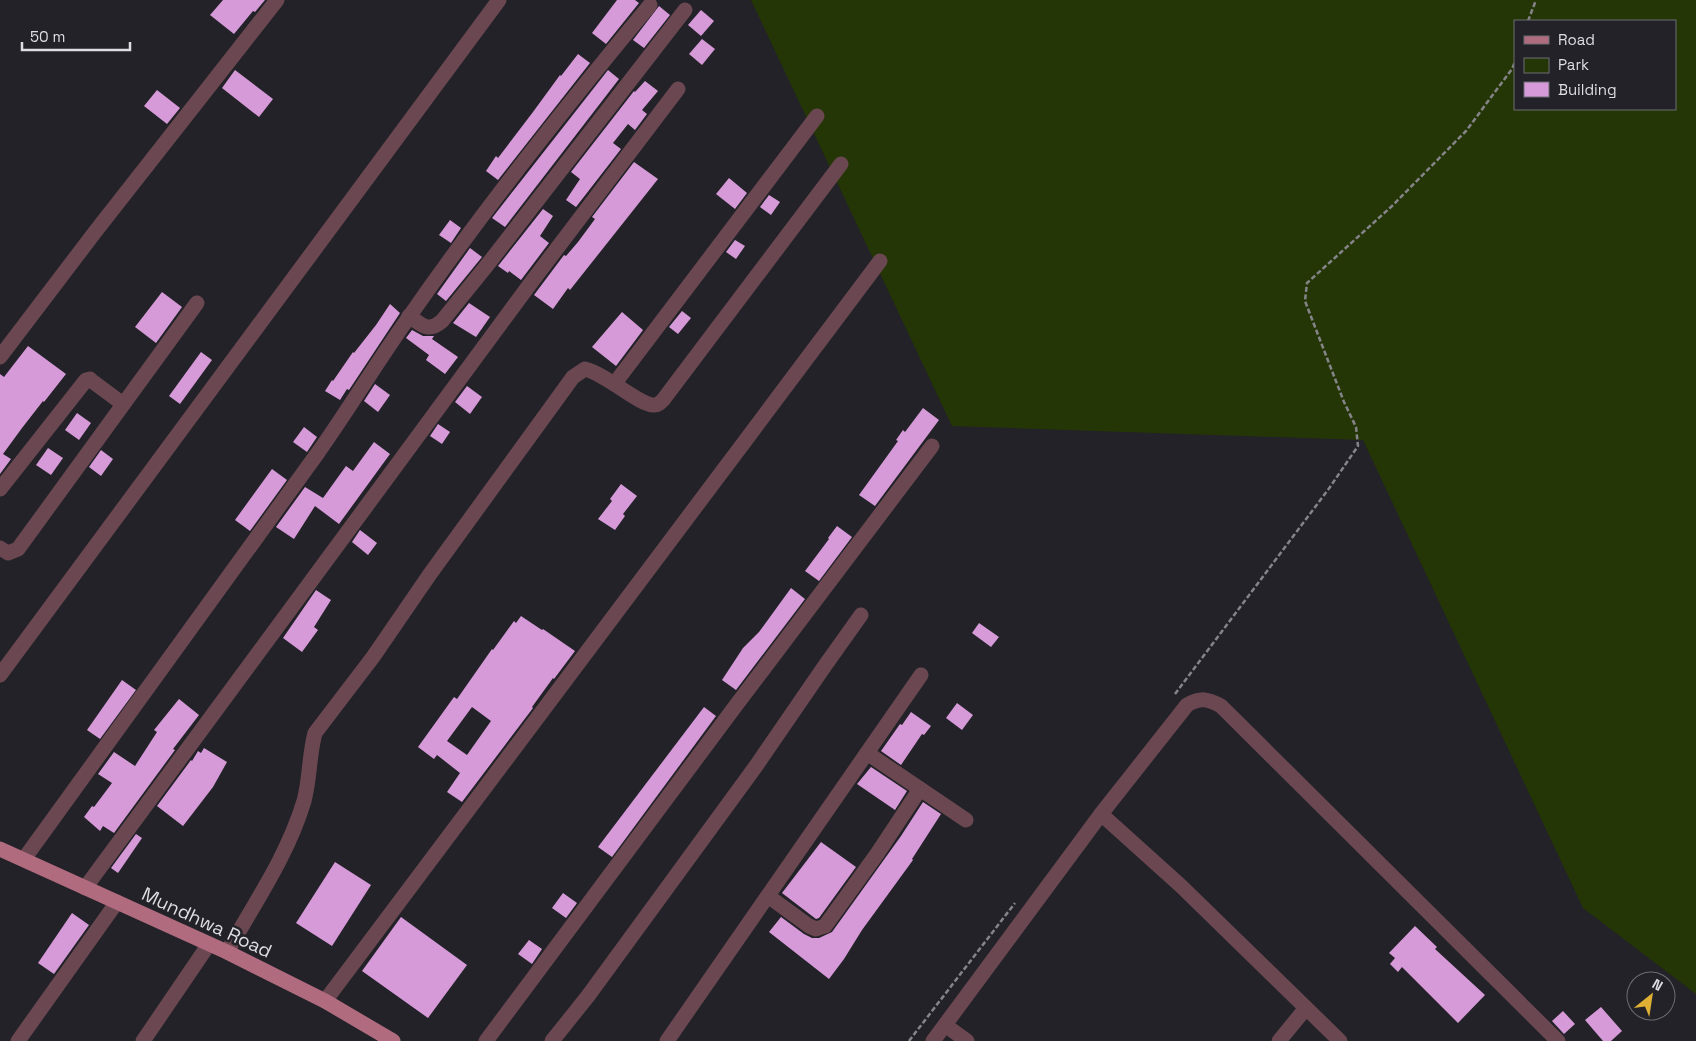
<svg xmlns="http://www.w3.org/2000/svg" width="1696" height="1041" font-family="'Space Grotesk',sans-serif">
  <rect width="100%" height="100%" fill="#222228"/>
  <path fill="#253606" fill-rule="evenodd" d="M751,0h945v994l-113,-86 -220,-468 -411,-14zM1515,21h160v88h-160z"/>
  <g fill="#d79ad9" fill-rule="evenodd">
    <polygon points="223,0 265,0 255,12 253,11 234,34 210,15"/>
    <polygon points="617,0 635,0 639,3 606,44 592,33"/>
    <polygon points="659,6 670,15 644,48 633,40"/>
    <polygon points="701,10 714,21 701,36 688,25"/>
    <polygon points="702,39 715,49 702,65 689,54"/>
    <polygon points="578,54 590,63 498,180 486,171 496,156 498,158 533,112 560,75 561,76"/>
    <polygon points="235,70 273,99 259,117 222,88"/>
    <polygon points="608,70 619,79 505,227 492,218"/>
    <polygon points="645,81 658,91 642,110 647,114 635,130 628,124 613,143 621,149 576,207 566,200 580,179 571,172 634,91 635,92"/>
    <polygon points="157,90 180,108 167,124 144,106"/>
    <polygon points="634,162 658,179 570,290 568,288 553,309 534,295 564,255 566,256 578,242 595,219 592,217"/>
    <polygon points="729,178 747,193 735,209 716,194"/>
    <polygon points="769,195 780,202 771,215 760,207"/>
    <polygon points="543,209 553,216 540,236 549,243 521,280 509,271 508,273 498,266"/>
    <polygon points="450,220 461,228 451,243 439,235"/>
    <polygon points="735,240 745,246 736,259 726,252"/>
    <polygon points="470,248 482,257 446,301 437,294"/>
    <polygon points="162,292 182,307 156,343 135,327"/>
    <polygon points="469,303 490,317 476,337 453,323"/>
    <polygon points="390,304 400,313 349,390 347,389 340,400 325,391 332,380 333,381 353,352 354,353 376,325"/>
    <polygon points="682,311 691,318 678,334 669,327"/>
    <polygon points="622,312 643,330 616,366 592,347"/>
    <polygon points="412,330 423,336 434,336 432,339 458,357 445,374 426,360 429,355 406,338"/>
    <polygon points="28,346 66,374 44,402 43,401 22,428 3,454 11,459 0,474 0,374 4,377"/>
    <polygon points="201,352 212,360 180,404 169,396"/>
    <polygon points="375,384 390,395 378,412 364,401"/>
    <polygon points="467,386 482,397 470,414 455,402"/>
    <polygon points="923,408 939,420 875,506 859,495 898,441 896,440 903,430 905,432"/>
    <polygon points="77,413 91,423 79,440 65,430"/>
    <polygon points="438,424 450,432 442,444 430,436"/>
    <polygon points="304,427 317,437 307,452 293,442"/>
    <polygon points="374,442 390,454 339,524 315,506 294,539 276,527 305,487 323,498 346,466 353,471"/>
    <polygon points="48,448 63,458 51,475 36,465"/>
    <polygon points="101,450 113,459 101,476 89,467"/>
    <polygon points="272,469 287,480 250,531 235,520"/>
    <polygon points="621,484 637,496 623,514 625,516 615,530 598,519 612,501 610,499"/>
    <polygon points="837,526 852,537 819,581 805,571 829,539 828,538"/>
    <polygon points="360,530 377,543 368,555 352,542"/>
    <polygon points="791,588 805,599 736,690 722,680 743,648 759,632"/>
    <polygon points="316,590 331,600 314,627 318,630 302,652 283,638"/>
    <path d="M521,616l21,14 1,-1 32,22 -21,28 -1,-1 -21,29 1,1 -71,94 -15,-10 13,-19 -23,-18 -3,4 -16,-12 36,-50 3,2 35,-50 1,1 21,-29 2,2zM472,707l19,14 -24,34 -20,-14z"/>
    <polygon points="979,623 999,637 991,647 972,633"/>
    <polygon points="122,680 136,690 100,739 87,730"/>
    <polygon points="179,699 199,715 173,749 175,750 114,833 103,826 100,831 84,817 92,806 94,807 112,783 98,774 114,752 135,766 157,732 154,730"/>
    <polygon points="957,703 973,715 962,730 946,718"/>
    <polygon points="704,707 716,716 612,857 598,847"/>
    <polygon points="911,712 931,726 924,735 922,734 901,765 881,751 900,724 902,725"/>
    <polygon points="204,748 227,762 213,787 183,826 157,806 191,760 192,761 198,751 201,753"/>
    <polygon points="871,767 907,791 895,810 857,784"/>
    <polygon points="923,802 941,814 912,859 913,860 862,930 844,959 829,979 769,932 781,917 804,934 812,938 819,938 832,932 901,836"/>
    <polygon points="136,834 142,838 118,873 111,868"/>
    <polygon points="821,842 856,867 819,918 816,919 782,893"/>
    <polygon points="335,862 371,885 332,946 296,923"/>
    <polygon points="563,893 577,903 566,918 552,908"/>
    <polygon points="72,913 89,925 54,974 38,963"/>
    <polygon points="401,917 467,965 428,1018 362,971"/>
    <polygon points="1415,926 1437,947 1435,949 1485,995 1458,1023 1402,967 1398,972 1390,964 1395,958 1389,953"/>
    <polygon points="529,940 542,949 532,964 518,954"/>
    <polygon points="1601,1007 1622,1031 1611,1041 1603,1041 1585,1020"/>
    <polygon points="1563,1011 1575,1024 1564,1034 1552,1021"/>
  </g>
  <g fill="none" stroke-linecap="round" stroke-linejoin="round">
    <g stroke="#848489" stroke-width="2.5" stroke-dasharray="5 2.5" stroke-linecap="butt">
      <polyline points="1528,21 1536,0"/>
      <polyline points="1175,694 1330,487 1358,446 1356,427 1344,402 1305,301 1307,283 1392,206 1466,131 1512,69 1515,62"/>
      <polyline points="909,1041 1015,903"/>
    </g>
    <g stroke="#6b4851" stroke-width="15">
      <path d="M409,316c13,9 19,17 33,5l46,-57 197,-254"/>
      <polyline points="0,357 95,232 277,0"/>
      <polyline points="615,383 817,116"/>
      <polyline points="0,489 86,380 90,379 92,381 123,404"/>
      <polyline points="0,548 8,553 18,549 197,303"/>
      <polyline points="0,675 499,0"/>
      <polyline points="867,753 966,820"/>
      <polyline points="1101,814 1181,886 1340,1041"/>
      <path d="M24,859c98,-134 196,-269 293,-405 32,-45 60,-92 92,-137 75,-108 157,-211 241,-312"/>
      <polyline points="85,888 533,280 678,89"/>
      <polyline points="768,896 809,926 816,929 825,926 877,854 920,789"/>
      <path d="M227,952c27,-48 61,-97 77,-151 6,-22 5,-46 11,-68l58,-76 57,-83 143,-197 12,-8c21,5 55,37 69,36 4,0 6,-2 9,-5l178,-236"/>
      <polyline points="325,1001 880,261"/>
      <polyline points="945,1025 967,1041"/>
      <polyline points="18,1041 117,902"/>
      <polyline points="143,1041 209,944"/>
      <polyline points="486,1041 734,708 932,446"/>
      <polyline points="552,1041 588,996 756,766 824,667 861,615"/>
      <polyline points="667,1041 921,675"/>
      <path d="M933,1041l168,-227 86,-109c14,-8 21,-6 34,1l337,335"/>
      <polyline points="1279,1041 1306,1008"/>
    </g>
    <polyline stroke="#b16b7e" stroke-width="15" points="0,849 227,952 325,1001 393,1041"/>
  </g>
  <g text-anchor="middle" stroke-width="5" stroke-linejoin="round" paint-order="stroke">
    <g font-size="19" fill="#dddde2" stroke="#222228">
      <text transform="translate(207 922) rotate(25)" y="7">Mundhwa Road</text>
    </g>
  </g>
  <rect x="1514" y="20" width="162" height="90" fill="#222228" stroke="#6d6d72"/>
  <rect x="1524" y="36" width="25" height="8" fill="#b16b7e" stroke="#6d6d72"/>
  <text x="1558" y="45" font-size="15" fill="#dddde2">Road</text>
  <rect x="1524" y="58" width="25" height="15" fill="#253606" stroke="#6d6d72"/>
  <text x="1558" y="70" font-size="15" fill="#dddde2">Park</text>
  <rect x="1524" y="82" width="25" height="15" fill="#d79ad9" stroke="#6d6d72"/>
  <text x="1558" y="95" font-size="15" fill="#dddde2">Building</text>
  <g transform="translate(1651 996) rotate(30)"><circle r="24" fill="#222228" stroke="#6d6d72"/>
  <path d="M0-4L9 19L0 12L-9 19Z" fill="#dfb034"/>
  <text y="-8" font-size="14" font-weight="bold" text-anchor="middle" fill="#dddde2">N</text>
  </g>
  <path d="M22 42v8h108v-8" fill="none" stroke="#dddde2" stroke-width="2.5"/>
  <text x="30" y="42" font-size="15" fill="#dddde2" stroke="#222228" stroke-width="4" paint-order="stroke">50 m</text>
</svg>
